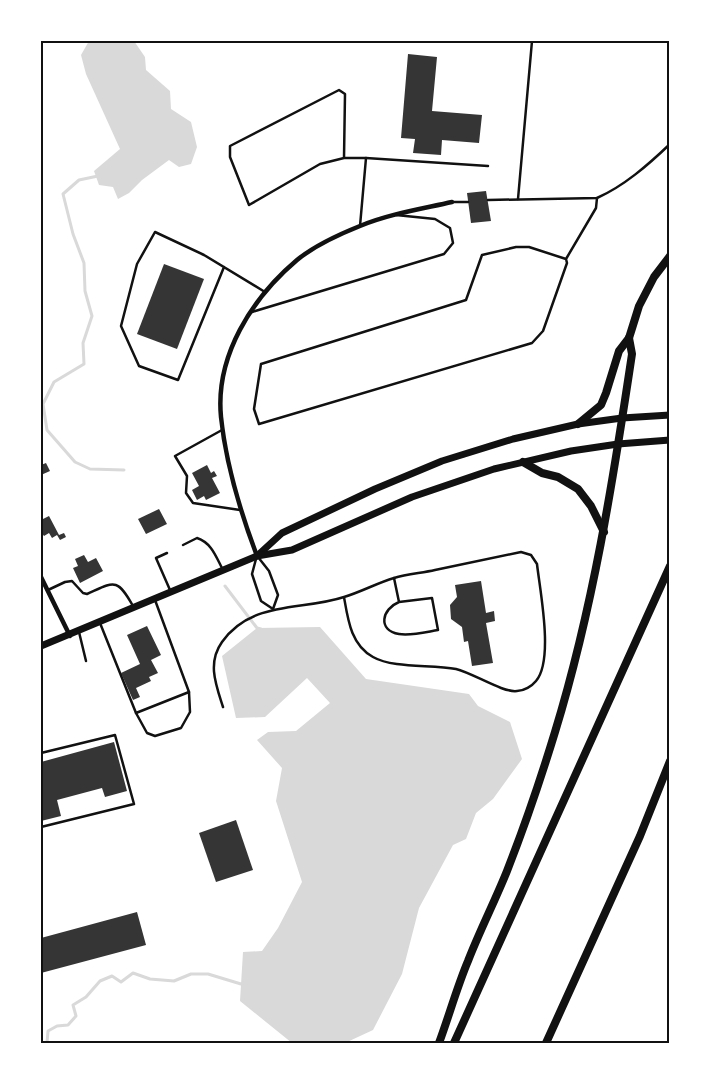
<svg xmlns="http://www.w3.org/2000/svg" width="711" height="1084" font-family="Quicksand,sans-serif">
  <rect width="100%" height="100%" fill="#fff"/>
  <g fill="#d9d9d9">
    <polygon points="89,41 134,41 145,57 146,70 170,91 171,109 191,122 197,147 191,164 179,167 169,160 142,180 129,193 118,199 113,187 99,185 94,171 120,149 86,74 81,55"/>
    <polygon points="320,627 366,679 469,694 478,706 510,722 522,759 493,799 476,813 466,839 453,845 419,908 402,974 373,1030 345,1043 292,1043 240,1001 243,952 262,951 278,928 302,882 276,801 282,768 257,740 268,732 296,731 330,703 307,678 265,717 236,718 222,656 257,628"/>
  </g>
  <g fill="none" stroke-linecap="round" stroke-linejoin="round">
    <g stroke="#d9d9d9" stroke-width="3">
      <polyline points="98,176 79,180 63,194 73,234 84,263 85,291 92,316 83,343 84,364 54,382 43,404 47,430 75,462 90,469 124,470"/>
      <polyline points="225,586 257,628 261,629"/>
      <polyline points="47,1043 48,1031 57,1026 68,1025 76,1016 73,1005 86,997 100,981 112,976 121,982 133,973 150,979 174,981 191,974 208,974 241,984 244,983"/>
    </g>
  </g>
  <g fill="#353535">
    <polygon points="408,54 437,57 432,111 482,115 479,143 442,140 441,155 413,153 415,139 401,138"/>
    <polygon points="486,191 491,221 471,223 467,193"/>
    <polygon points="164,264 204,279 177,349 137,334"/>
    <polygon points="46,463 50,471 41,475 41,465"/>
    <polygon points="207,465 211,473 214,471 217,476 212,478 220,493 206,500 204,496 197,500 192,490 199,486 192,473"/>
    <polygon points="159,509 167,524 146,534 138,519"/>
    <polygon points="49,516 59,535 64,533 66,537 60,540 57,535 52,538 49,533 44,536 41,532 41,520"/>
    <polygon points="84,555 88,562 96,558 103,571 80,583 73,568 78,566 75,559"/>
    <polygon points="481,581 486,613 494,611 495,621 486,623 493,663 472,666 468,641 464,642 462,627 451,619 450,605 457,597 455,585"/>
    <polygon points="147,626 161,655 151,660 158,673 149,677 151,681 136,688 140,697 133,700 121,673 140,664 127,635"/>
    <polygon points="114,742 127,791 105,797 102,788 57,800 61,816 41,821 41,762"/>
    <polygon points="236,820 253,870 216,882 199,833"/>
    <polygon points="137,912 146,945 41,973 41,938"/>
  </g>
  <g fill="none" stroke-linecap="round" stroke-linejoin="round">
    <g stroke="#111" stroke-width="2.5">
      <polyline points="344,158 345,94 339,90 230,146 230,157 249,205 320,164 344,158 366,158 360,226"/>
      <polyline points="366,158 488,166"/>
      <polyline points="518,199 532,41"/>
      <path d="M488,200l109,-2c27,-12 51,-33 73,-54"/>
      <polyline points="452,202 468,202"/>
      <polyline points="566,259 529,247 516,247 482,255 466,300 261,364 254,409 259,424 532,343 543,331 567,263 566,259 596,208 597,198"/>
      <polyline points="224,267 178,380 139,366 121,326 137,264 155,232 204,255 265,292"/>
      <polyline points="252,312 444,254 453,243 450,228 435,219 396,215"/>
      <polyline points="222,430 175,456 187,476 186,493 193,503 240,510"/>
      <path d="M183,545l14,-7c15,5 19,19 26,32"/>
      <polyline points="167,553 156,558 170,590"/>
      <polyline points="258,557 269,571 278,595 273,609"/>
      <polyline points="256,559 252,574 261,601 273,609"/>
      <path d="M394,578l5,24c-17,7 -22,28 0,32 12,2 27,-2 39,-4l-6,-32 -33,4"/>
      <path d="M48,590l17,-8 7,-1 11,12 4,1c27,-12 30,-17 46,12"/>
      <polyline points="100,623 136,713 147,733 155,736 181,728 190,712 189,692 155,600"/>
      <polyline points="79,632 86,661"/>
      <path d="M223,707c-7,-22 -16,-44 -1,-65 30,-42 80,-31 122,-45 17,-5 33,-14 50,-19 13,-4 28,-5 41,-8 29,-6 58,-12 86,-18l10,3 6,9c3,27 17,96 -1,117 -4,5 -12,10 -19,10 -14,2 -44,-18 -61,-22 -24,-5 -62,0 -83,-12 -22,-12 -25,-37 -29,-60"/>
      <polyline points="136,713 189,692"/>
      <polyline points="41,753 115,735 134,804 41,827"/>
    </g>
    <g stroke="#111" stroke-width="4.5">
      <path d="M257,556c-17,-45 -31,-91 -36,-139 -6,-61 31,-119 76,-157 17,-14 43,-26 63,-34 29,-12 61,-17 92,-24"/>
      <polyline points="41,577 70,636"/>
    </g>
    <g stroke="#111" stroke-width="7">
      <polyline points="257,556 282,533 375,489 442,461 513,439 578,424 622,418 670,415"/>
      <polyline points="41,646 257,556 292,550 412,497 494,469 571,451 618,444 670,440"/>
    </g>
    <g stroke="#111" stroke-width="8">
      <polyline points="578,424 601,405 606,393 619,351 629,338 639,306 654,277 670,256"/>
      <polyline points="523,462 542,473 558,477 578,489 591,506 604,532"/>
      <path d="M439,1043c10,-27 18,-56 29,-82 12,-31 27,-60 39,-90 18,-46 34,-93 48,-139 38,-124 58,-251 77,-378l-3,-16"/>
      <polyline points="454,1043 670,566"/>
      <polyline points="546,1043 640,836 670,761"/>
    </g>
  </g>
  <rect width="711" height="1084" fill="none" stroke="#ffffff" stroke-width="85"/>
  <rect x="42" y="42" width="626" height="1000" fill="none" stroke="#111" stroke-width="2"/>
</svg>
